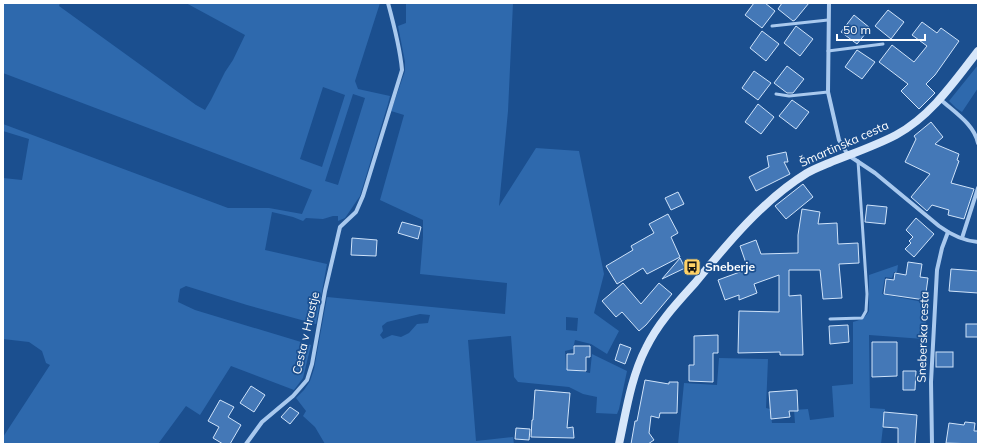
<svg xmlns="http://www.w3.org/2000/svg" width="981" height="447" font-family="Mulish,sans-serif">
  <rect width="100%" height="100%" fill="#1b4f8f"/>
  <g fill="#2e69ad" fill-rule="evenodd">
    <path d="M3,3h57l-1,3 137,99 9,5 6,-10 14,-28 8,-12 12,-25 -59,-32h194l-25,78 3,8 32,7 -2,8 -28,92 -15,22 -7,3v-5h-5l-10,3 -17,-1 -3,3 -10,-4 -21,-5 -7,38 62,14 -11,60 -69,-19 -61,-19 -6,3 -2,13 17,8 116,35 -8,33 -9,12 -63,-24 -31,49 -14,-9 -28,38h-155v-7l47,-72 -4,-2 -4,-12 -13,-9 -26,-3v-161l19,2 7,-41 -26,-8v-7l225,84h41l33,6 10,-24 -309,-117zM323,87l22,8 -23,72 -22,-8zM353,94l12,4 -27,87 -13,-4z"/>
    <path d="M406,3h107l-5,108 -9,95 37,-58 43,3 25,123 -10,39 25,18 -12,23 -16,-10 -16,-4 -2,9 -8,2 1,17 24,5 2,-19 35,17 -8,38 -2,5 -21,-1 1,-16 -14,-3 -14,-7 -51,-5 -4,-5 -3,-41 -43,4 8,101 37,-4 1,7h-189l-10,-17 -12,-11 3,-5 -10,-13 8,-8 6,-9 4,-12 13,-72 178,17 2,-31 -87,-9 3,-37v-17l-43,-20 24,-85 -13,-4 14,-40v-9l-7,-36 8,-3zM420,314l10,1 -2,8 -11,1 -8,9 -8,4 -9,-2 -9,4 -3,-4 3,-4 -1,-5 5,-4zM566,317l12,1 -1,13 -11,-1z"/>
    <polygon points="978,65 978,88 962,112 956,108 949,101"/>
    <path d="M898,265l-1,7h-3l-2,6 -7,-1 -3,17 46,9 -4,36 -55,-4 1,73 15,1 -4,35h-203l6,-61 33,2 2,-27 49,1 -2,49 4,1 2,14h23l-1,-13 14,-1 2,11 24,-3 -2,-31 21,-2v-62c7,-2 12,-4 16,-11v-36z"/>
  </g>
  <g fill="#4478b7" stroke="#cfe3fa">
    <polygon points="754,3 765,3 775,11 762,28 745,15"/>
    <polygon points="782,3 809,3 795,20 793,21 778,9"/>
    <polygon points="888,10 904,22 891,39 875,26"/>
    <polygon points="854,15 870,28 857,44 841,32"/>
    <polygon points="922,22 937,33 941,28 959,41 935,75 926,84 935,93 919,109 901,91 908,84 879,62 892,45 914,62 927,46 912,35"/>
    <polygon points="796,26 813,39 800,56 784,43"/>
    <polygon points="762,31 779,44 766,61 750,48"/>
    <polygon points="857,50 875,62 862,79 845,67"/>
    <polygon points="787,66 804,79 793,93 787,93 774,83"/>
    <polygon points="754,71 771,83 758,100 742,88"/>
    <polygon points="792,100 809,112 796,129 779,116"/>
    <polygon points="758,104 774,117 761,134 745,122"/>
    <polygon points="931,122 943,137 935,144 959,154 957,160 959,161 951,183 974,189 964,219 948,215 949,210 932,205 927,211 911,197 930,174 905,162 916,139 914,136"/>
    <polygon points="786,152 788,162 784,162 790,174 756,191 749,177 769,167 767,156"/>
    <polygon points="803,184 813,197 786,219 775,206"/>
    <polygon points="678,192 684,204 671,210 665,198"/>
    <polygon points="867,205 887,207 885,224 865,222"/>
    <polygon points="802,209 820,212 818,224 837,223 838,244 858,243 859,263 839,264 842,298 823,299 820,270 789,270 789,296 801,295 803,355 780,355 780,352 738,353 739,311 779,312 779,275 754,284 757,293 739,300 739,295 725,300 718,280 748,269 740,246 756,240 761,254 798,253 798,235"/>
    <polygon points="668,214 678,233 671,237 680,257 647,274 643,268 617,284 606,266 633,250 631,246 654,233 649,224"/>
    <polygon points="916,218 934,234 914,257 905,249 911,243 909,241 913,237 906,230"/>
    <polygon points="402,222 421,227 418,239 398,233"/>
    <polygon points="352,238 377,240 376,256 351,255"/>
    <polygon points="680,258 685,268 662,279"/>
    <polygon points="908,262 922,264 920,277 928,278 925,300 884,294 886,279 894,280 895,273 906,275"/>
    <polygon points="951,269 978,271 978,293 949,291"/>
    <polygon points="623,283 641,304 659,283 672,294 646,325 639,331 622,312 616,317 602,301"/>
    <rect x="966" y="324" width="12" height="13"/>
    <polygon points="848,325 849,342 830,344 829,326"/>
    <polygon points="718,335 718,353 713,353 713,382 689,381 689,365 694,365 694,336"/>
    <polygon points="872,342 897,342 897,376 872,377"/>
    <polygon points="620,344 631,348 625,364 615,360"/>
    <polygon points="574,346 590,346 590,357 586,357 586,371 567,370 567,354 574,354"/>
    <rect x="936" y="352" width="17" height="15"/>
    <polygon points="903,371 916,371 915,390 903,390"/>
    <polygon points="645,380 669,384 669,382 678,382 677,413 660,413 659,418 651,416 649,433 654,440 648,444 631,444 635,421 637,421"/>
    <polygon points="251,386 265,395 254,412 240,403"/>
    <polygon points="535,390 570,393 567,428 573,427 574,438 531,437 532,420 533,420"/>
    <polygon points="797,390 798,411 789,411 790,417 771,419 769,392"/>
    <polygon points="220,400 234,407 228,417 241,425 230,444 223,444 213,438 219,427 208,421"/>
    <polygon points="290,407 299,413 290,424 281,417"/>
    <polygon points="884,412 917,415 915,444 898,444 898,428 883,427"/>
    <polygon points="965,422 975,423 974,431 978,431 978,444 946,443 949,423 964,425"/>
    <polygon points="516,428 530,429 529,440 515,439"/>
  </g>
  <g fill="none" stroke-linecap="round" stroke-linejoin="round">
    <g stroke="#a9c9ee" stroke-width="3">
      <polyline points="772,26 828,20"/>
      <polyline points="828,51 883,44"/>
      <polyline points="776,94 789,96 828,92"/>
      <polyline points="830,319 862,318 866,311 867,294 858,161"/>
    </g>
    <g stroke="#a9c9ee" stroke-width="4">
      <path d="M829,3l-1,89 11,48 9,15 27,18 64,53c11,8 26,15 39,16"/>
      <path d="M940,99c14,13 34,25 38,44"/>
      <polyline points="962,238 978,188"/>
      <path d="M246,444l16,-22 31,-26 14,-16 5,-16 13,-73 15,-64 16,-15 7,-16 39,-126c-2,-23 -8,-45 -14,-67"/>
      <polyline points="932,444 931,382 937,270 942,248 948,232"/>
    </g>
    <path stroke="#d6e6fa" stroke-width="8" d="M619,444c7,-32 12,-67 27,-96 12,-25 31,-45 49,-65 32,-39 68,-83 112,-110 7,-4 15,-7 22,-10 22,-9 46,-17 67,-28 35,-19 58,-53 82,-84"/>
  </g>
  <defs>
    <symbol id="bus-square" viewBox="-11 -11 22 22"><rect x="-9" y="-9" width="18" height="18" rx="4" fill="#ffd166" stroke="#1b4f8f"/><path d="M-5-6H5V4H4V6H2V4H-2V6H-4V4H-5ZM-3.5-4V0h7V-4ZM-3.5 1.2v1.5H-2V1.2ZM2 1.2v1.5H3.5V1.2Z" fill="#111"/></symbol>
  </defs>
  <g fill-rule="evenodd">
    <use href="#bus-square" x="682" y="257" width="20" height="20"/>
  </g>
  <g text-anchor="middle" stroke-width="3.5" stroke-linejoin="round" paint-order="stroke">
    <g font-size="12" fill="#fff" stroke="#1b4f8f">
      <text transform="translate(844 144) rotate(-24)" y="4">Šmartinska cesta</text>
      <text transform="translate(306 333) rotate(-77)" y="4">Cesta v Hrastje</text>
      <text transform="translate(923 337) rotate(-88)" y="4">Sneberska cesta</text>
    </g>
    <g font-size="12" font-weight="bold" fill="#fff" stroke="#1b4f8f" text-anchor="start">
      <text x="705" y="271">Sneberje</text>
    </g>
  </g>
  <rect width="981" height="447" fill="none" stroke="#ffffff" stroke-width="8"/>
  <path d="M837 34v6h88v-6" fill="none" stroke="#ffffff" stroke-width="2"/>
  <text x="843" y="34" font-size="12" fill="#ffffff" stroke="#1b4f8f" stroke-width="3" paint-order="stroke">50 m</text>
</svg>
